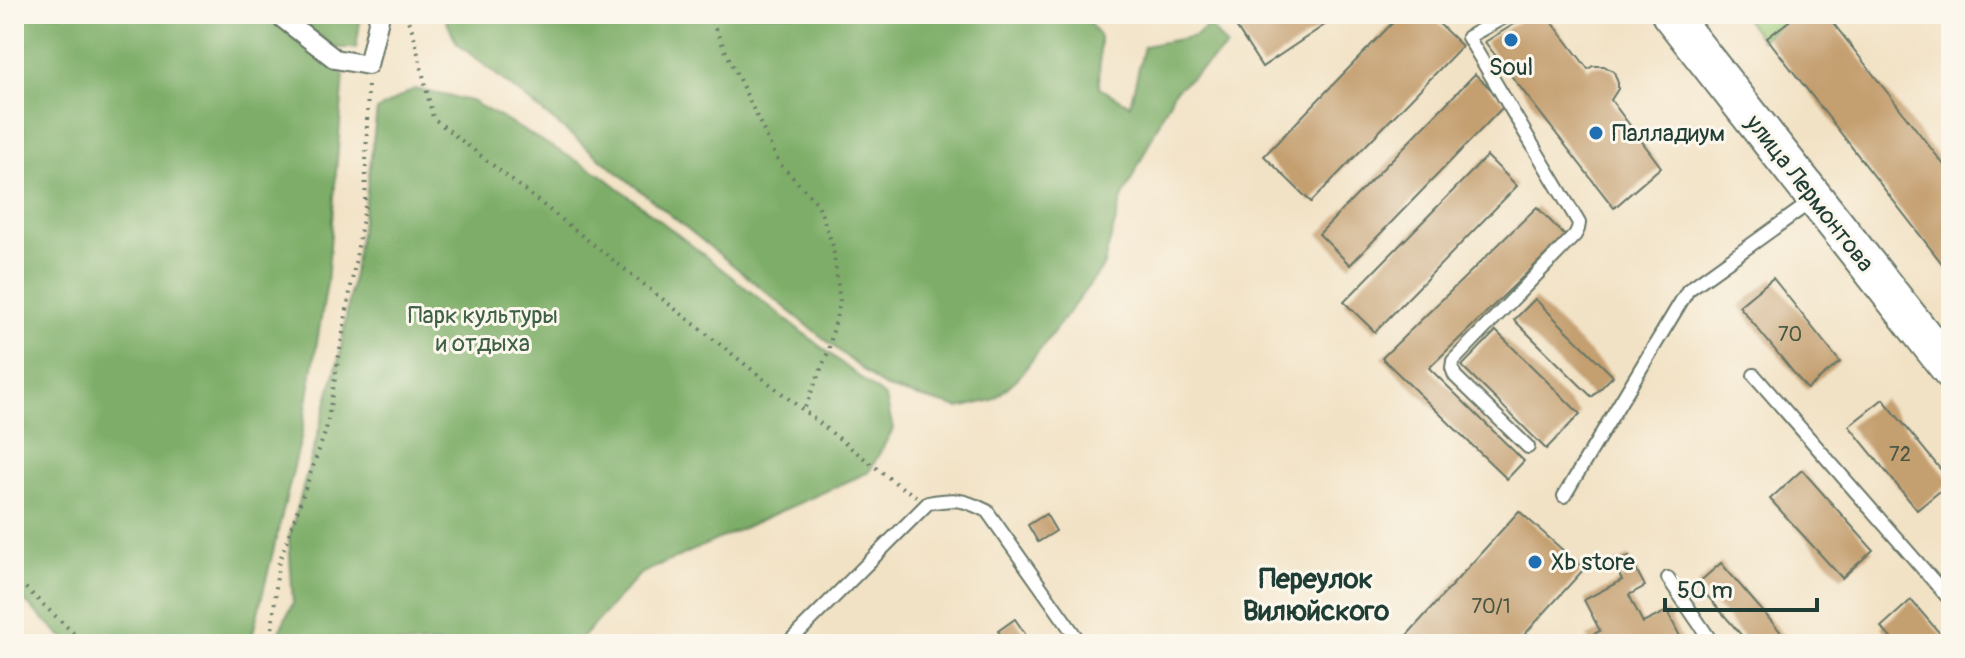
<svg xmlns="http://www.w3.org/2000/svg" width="1965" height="658" font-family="Pangolin,sans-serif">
  <rect width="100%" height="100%" fill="#fbf7ec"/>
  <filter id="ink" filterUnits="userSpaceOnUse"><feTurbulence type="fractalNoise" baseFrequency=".0125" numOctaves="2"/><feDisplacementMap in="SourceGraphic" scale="16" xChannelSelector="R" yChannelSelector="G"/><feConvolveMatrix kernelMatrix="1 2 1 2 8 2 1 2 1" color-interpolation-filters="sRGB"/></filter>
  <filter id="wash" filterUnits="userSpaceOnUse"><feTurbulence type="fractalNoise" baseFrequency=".006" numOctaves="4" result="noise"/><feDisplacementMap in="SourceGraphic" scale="32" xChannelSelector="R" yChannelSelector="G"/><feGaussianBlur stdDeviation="1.8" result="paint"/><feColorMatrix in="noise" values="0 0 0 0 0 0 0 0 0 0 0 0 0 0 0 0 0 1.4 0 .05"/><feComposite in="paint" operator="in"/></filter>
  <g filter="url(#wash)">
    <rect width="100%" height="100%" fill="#f2e2c5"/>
    <polygon fill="#9cc976" stroke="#5e8355" stroke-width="2" points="1742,14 1795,14 1761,40"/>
    <g fill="#7dad67" stroke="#4e754e" stroke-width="2">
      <polygon points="14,14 262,14 344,75 327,283 301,438 253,633 252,644 70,644 14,591"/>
      <polygon points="291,14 361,15 356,48 335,48"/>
      <polygon points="443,14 1083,14 1100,37 1099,88 1130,105 1144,46 1195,36 1209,25 1227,47 1174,92 1121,201 1103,267 1019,377 993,400 959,408 884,387 457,43"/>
      <polygon points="414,89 471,101 602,175 886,398 893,429 869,472 640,574 576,644 273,644 293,603 289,538 340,354 366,197 377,110"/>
    </g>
    <g id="blocks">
      <g fill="#c49f6f">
        <polygon points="1232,14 1341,14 1262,67 1229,16"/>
        <polygon points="1401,14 1429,14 1462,46 1311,202 1264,156"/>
        <polygon points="1531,14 1546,14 1588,69 1593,66 1604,66 1614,72 1618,83 1618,89 1611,100 1661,167 1614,208 1485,42"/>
        <polygon points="1798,14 1826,14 1951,174 1951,275 1767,38"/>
        <polygon points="1475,74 1506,104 1350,265 1319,234"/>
        <polygon points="1487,156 1517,186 1375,332 1344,302"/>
        <polygon points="1537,207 1565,236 1429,368 1524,461 1507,479 1382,358"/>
        <polygon points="1773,278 1840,362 1807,389 1739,306"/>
        <polygon points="1535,299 1613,376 1592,397 1514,320"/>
        <polygon points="1496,331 1580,414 1546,449 1462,366"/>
        <polygon points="1883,399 1951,482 1917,510 1849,426"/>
        <polygon points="1802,470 1873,550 1842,578 1770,499"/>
        <polygon points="1519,511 1584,569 1516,644 1399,644"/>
        <polygon points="1046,514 1056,531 1038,542 1028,525"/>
        <polygon points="1629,556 1645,586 1629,595 1643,623 1667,611 1684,644 1590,644 1587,637 1600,631 1584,600 1622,580 1614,563"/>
        <polygon points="1721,563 1791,644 1749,644 1697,584"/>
        <polygon points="1911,600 1949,644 1896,644 1881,627"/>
        <polygon points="1015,619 1032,644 1007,644 998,631"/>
      </g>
    </g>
  </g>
  <g filter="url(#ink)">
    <use href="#blocks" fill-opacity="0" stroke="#697767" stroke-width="2"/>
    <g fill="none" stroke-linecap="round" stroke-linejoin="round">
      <defs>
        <g id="service">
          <polyline points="1510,14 1468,37 1579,223 1578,229 1575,235 1453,361 1452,368 1455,376 1528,447"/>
          <polyline points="1754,375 1951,601"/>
          <polyline points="1564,496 1688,290 1812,201"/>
          <polyline points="1668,578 1713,644"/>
          <path d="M787,644l141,-141c27,-5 35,-4 59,8l94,133"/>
        </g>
        <polyline id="pedestrian" points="277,14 335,59 368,65 380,14"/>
        <polyline id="primary" points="1670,14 1951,371"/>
      </defs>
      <use href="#service" stroke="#697767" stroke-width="16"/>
      <use href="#pedestrian" stroke="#697767" stroke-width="22"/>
      <use href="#primary" stroke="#697767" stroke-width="40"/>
      <g stroke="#697767" stroke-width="4" stroke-dasharray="2 6" stroke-linecap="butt">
        <polyline points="405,14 413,32 433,118 898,485 916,496"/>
        <polyline points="708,14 779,163 818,204 833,246 840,302 828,352 804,410"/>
        <polyline points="14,577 85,644"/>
        <polyline points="271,644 278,565 326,430 365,206 368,82"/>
      </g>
      <use href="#service" stroke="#fff" stroke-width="12"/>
      <use href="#pedestrian" stroke="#fff" stroke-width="18"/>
      <use href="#primary" stroke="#fff" stroke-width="36"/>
    </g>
  </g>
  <g fill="#1f6fb2" stroke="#fbf7ec" stroke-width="3">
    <circle cx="1511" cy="40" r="8"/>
    <circle cx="1596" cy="133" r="8"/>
    <circle cx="1535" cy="562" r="8"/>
  </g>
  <g text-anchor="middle" stroke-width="6" stroke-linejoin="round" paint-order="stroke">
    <g font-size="20" fill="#485643">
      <text x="1790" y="341">70</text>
      <text x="1900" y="461">72</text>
      <text x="1491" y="613">70/1</text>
    </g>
    <g font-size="24" fill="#1f3d34" stroke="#fbf7ec" text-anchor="start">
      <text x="1511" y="75" text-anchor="middle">Soul</text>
      <text x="1612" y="141">Палладиум</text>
      <text x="1551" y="570">Xb store</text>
    </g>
    <g font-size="24" fill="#1f3d34" stroke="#fbf7ec">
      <text transform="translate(1810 193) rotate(52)" y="8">улица Лермонтова</text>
    </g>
    <g font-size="24" fill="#3e6044" stroke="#fbf7ec">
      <text x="483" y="323">Парк культуры<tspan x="483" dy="28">и отдыха</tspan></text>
    </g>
    <g font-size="28" font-weight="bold" fill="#1f3d34" stroke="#fbf7ec">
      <text x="1316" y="588">Переулок<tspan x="1316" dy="32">Вилюйского</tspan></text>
    </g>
  </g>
  <rect width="1965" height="658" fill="none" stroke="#fbf7ec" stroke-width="48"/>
  <path d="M1665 598v12h152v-12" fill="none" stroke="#1f3d34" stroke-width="4"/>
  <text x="1677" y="598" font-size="24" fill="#1f3d34" stroke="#fbf7ec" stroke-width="6" paint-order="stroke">50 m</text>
</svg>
